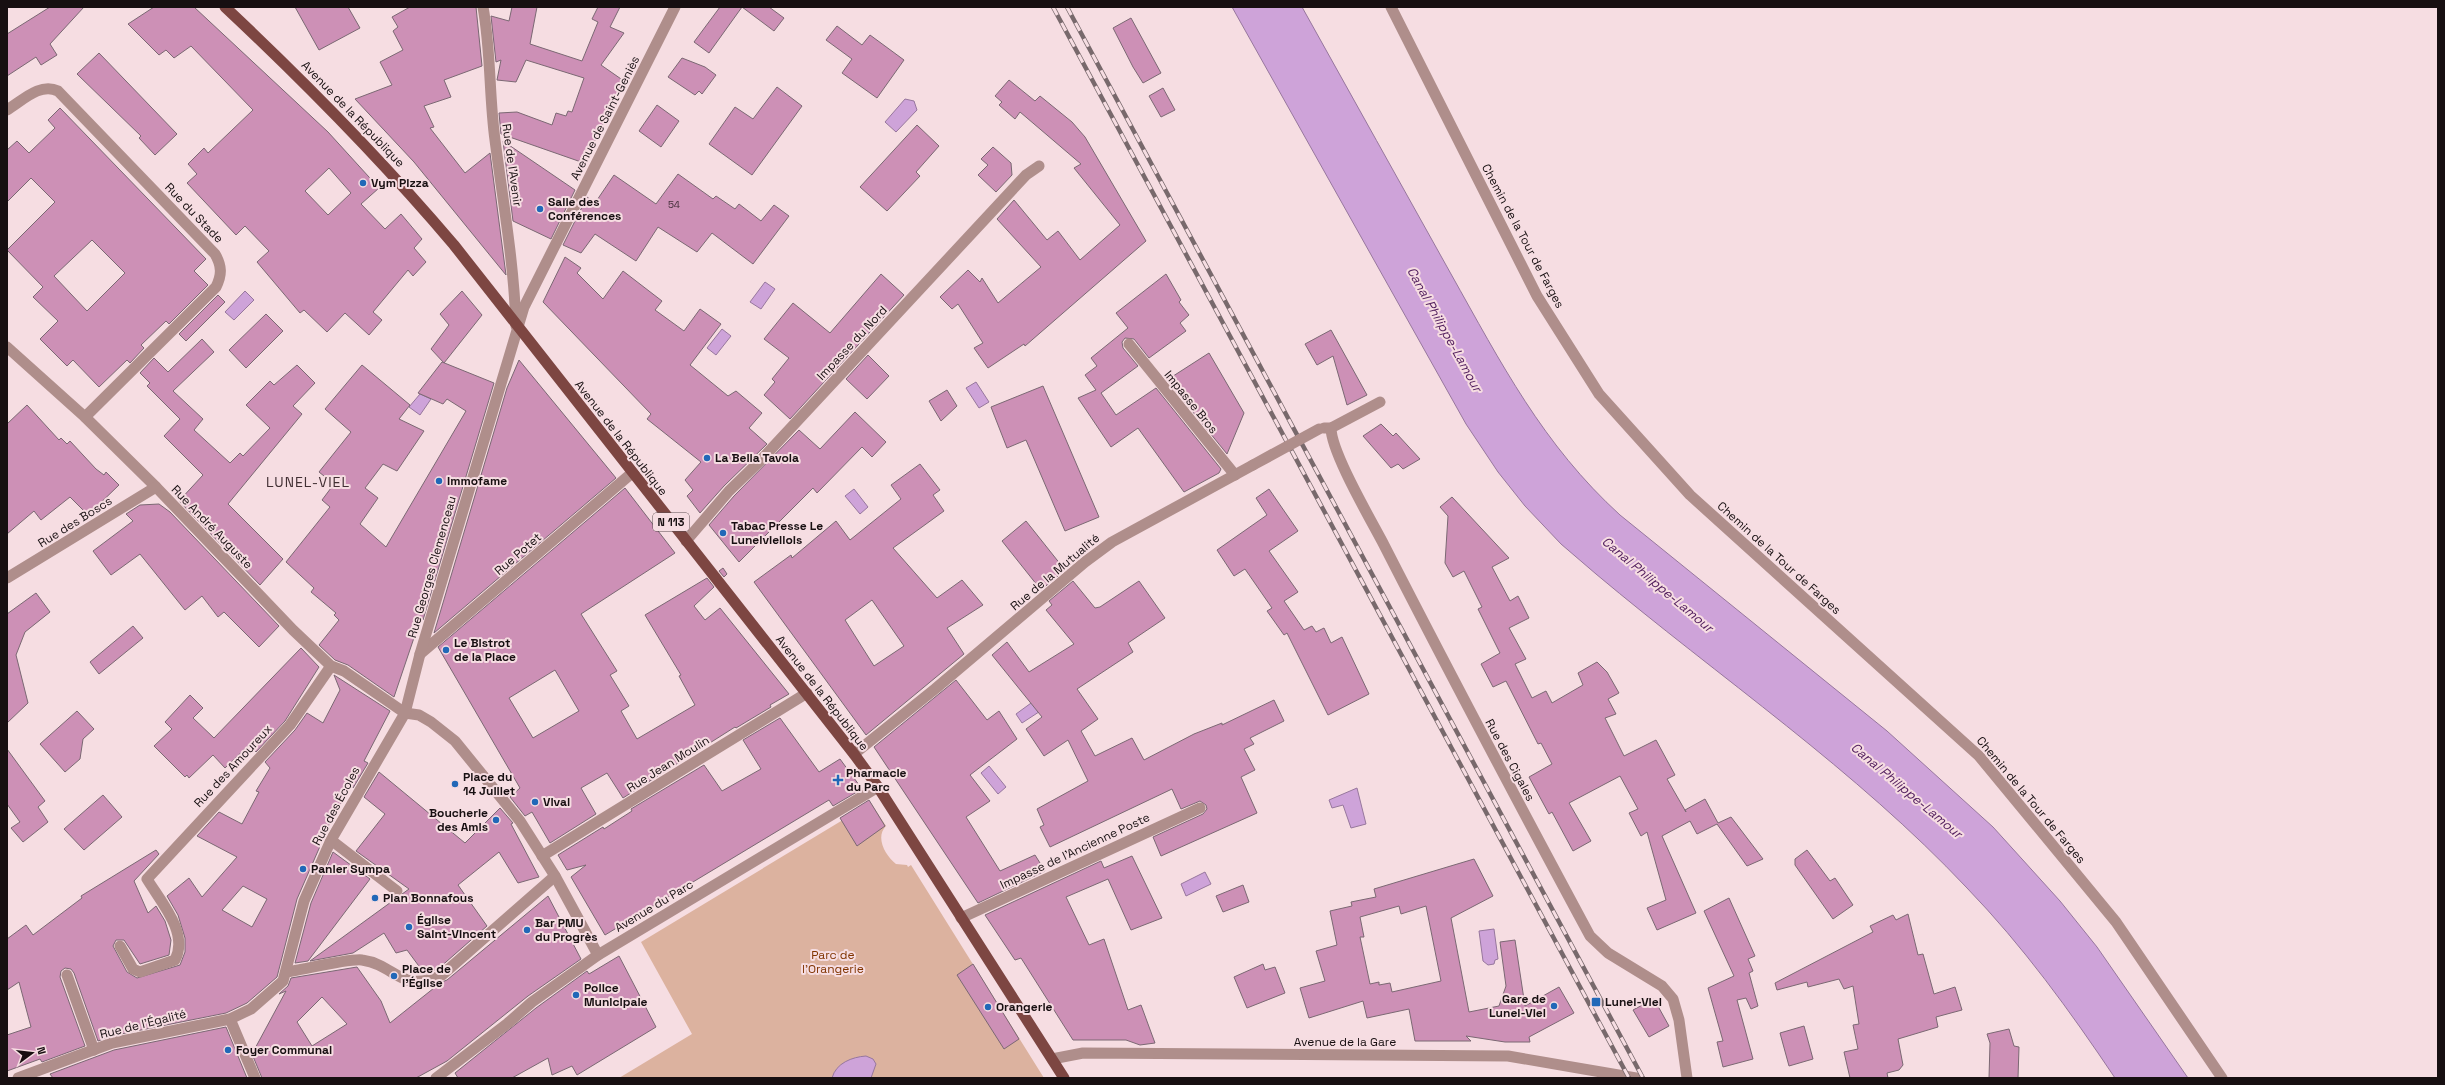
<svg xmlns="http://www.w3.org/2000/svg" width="2445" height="1085" font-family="'Space Grotesk',sans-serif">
  <rect width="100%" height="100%" fill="#f6dde2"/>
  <path fill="#dcb29f" d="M871,803l15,23c-11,11 -1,29 10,38l11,1 1,2 3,-2 133,213h-425l73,-44 -51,-92z"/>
  <g fill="#cea3d9" stroke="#97779d">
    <path d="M1232,7h70c50,89 99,178 149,267 50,89 92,171 169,241l267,216 106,96 67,74 37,46 91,131h-73c-45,-67 -92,-132 -148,-190 -111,-118 -247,-210 -371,-314l-35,-30 -36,-38 -27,-34 -32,-48z"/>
    <polygon points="905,99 914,101 917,110 896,132 885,122"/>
    <polygon points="765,282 775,289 761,309 750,302"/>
    <polygon points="245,291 254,300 234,320 225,312"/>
    <polygon points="722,329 731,336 716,355 707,348"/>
    <polygon points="976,382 989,402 979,408 966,388"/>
    <polygon points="420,394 431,399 420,415 409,407"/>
    <polygon points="854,489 868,507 860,514 845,496"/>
    <polygon points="1038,698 1045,708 1022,723 1016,714"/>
    <polygon points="989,766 1006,787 998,794 981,773"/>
    <polygon points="1357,788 1366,824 1351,828 1343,805 1332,808 1329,800"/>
    <polygon points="1205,872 1211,884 1186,896 1181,884"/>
    <polygon points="1494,929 1498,959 1495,960 1494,964 1488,965 1483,961 1479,931"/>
    <path d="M866,1056l7,3 3,5 -5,14h-39c4,-15 20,-21 34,-22z"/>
  </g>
  <g fill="#cd90b6" stroke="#7b6873" fill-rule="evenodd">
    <polygon points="50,7 84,7 50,44 57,55 41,65 36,57 7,76 7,34"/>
    <path d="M154,7h40l134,125 51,56 -18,16 24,25 16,-15 21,25 -8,9 12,14 -13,14 -5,-6 -35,42 9,8 -13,15 -24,-22 -18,19 -23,-22 -4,3 -43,-51 12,-11 -24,-25 -9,9 -49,-52 10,-9 -9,-10 16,-16 4,5 45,-43 -62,-64 -17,12 -8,-8 -7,5 -31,-31zM329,168l22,25 -23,22 -23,-24z"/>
    <polygon points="295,7 348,7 360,28 319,50"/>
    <polygon points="410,7 476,7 482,66 444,80 451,97 424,106 434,127 430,128 465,173 490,153 506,275 414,162 355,99 392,85 380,62 403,50 393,31 398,27 392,17"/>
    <polygon points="512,7 537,7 530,44 582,61 598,22 592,19 598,7 620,7 610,27 624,33 601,65 624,81 584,163 501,134 499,113 517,112 552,125 556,113 566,116 568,111 572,112 584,78 526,60 516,82 497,80 501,60 496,62 491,16 509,21"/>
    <polygon points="720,7 769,7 784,18 774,31 742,7 709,53 694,42"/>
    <polygon points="1131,18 1161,73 1143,83 1133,67 1113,28"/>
    <polygon points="837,26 862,45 870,35 904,60 877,98 842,73 852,59 826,40"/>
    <polygon points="99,53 177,134 155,155 139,138 141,136 77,74"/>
    <polygon points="682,58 705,67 716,75 702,94 699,91 695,95 668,77"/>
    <polygon points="1009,80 1035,101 1040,96 1072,122 1085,137 1146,241 1025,346 1024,344 988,368 974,348 983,343 958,304 952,309 940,297 968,270 980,282 982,278 998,303 1041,267 997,219 1014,200 1047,240 1058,231 1080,260 1120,225 1074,168 1081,164 1020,112 1015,119 999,105 1002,102 995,96"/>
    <polygon points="777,87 802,106 752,175 709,144 735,107 753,119"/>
    <polygon points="1163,88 1175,110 1161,117 1149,96"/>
    <polygon points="657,105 679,121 661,147 639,131"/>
    <path d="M60,108l146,151 -12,12 14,14 -39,39 -3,-3 -25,24 3,3 -14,15 -3,-3 -28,27 -26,-27 -6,6 -27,-27 18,-18 -25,-24 10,-10 -36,-37 48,-48 -24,-24 -24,24v-52l10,-9 12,12 26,-25 -7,-8zM92,240l33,33 -38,38 -33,-35z"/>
    <polygon points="917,125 939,146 916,172 920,176 887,211 860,187"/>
    <polygon points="503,141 575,190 551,239 513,221"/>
    <polygon points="993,147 1011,163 1012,175 996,192 978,175 988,165 981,159"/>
    <polygon points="678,174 713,199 716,196 735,209 739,204 761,221 774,205 789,216 753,264 712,233 697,252 658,227 636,261 595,234 581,253 563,245 587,197 595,203 614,175 656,204"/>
    <polygon points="565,257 581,268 577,273 603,299 623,271 662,301 655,310 684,331 700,309 721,324 690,365 728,396 736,391 762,413 749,428 767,444 724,486 700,513 687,496 693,490 685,480 701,462 647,419 651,414 543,302"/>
    <polygon points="881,274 904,295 790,419 764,395 775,382 772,379 789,358 764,339 793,303 830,333"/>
    <polygon points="1166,274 1181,300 1179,302 1189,315 1180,323 1186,331 1149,358 1134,339 1125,338 1122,342 1123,348 1138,366 1101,393 1116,415 1156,388 1221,469 1219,473 1184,492 1138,428 1111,447 1078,398 1096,390 1085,375 1097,366 1091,358 1128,328 1116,313"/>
    <polygon points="462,291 482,315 444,363 431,349 449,325 440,314"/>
    <polygon points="218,295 225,302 186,341 179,334"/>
    <polygon points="266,314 283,331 246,368 229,350"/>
    <polygon points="1331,330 1367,395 1347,405 1333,356 1317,365 1305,344"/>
    <polygon points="202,339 214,352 173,391 203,419 194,430 230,463 240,453 243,456 270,428 246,405 270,381 274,385 297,365 315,383 293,406 302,414 228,504 283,559 260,585 179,501 203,475 164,436 180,419 147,386 150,383 140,373 154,358 168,372"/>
    <polygon points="1209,353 1244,413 1227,454 1167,380"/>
    <polygon points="868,355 889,376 867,399 846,379"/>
    <polygon points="519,360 616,478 434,633 507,388"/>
    <polygon points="442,362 494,383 423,620 421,617 394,697 348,665 335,660 319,645 339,620 334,615 336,613 311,592 314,588 286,562 330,507 322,500 334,484 319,472 351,432 325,409 362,365 410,405 399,419 424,431 397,471 383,464 365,488 378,498 360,524 386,547 466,411 447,399 443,404 418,393"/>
    <polygon points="1043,386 1099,517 1065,531 1026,440 1007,448 991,407"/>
    <polygon points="947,390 957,406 941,421 929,401"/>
    <polygon points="27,405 59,440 61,438 67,444 70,441 96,469 104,475 106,472 119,485 88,515 70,497 41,520 34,511 7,534 7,424"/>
    <polygon points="855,412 886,442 872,457 862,447 817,493 813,488 739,562 709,525 734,496 799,430 820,449"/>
    <polygon points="1381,424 1393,436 1396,433 1420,459 1403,469 1398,464 1391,468 1363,436"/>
    <path d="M920,464l20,26 -7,5 11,16 -51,37 44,50 25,-18 21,25 -36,23 17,26 -98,81 -112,-153 37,-27 1,3 44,-37 14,19 51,-41 -10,-14zM872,600l32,46 -30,20 -29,-46z"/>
    <path d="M625,488l50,65 -94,61 36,57 -7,4 19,31 -8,5 16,28 58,-34 -16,-29 2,-1 -36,-60 62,-37 7,9 -20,19 11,14 15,-12 69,86 -19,11 1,2 -35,21 -1,-1 -112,71 -16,-25 -26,15 15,26 -46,29 -18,-31 -7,4 -15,-19 10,-9 -82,-141zM555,670l24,41 -46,27 -24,-40z"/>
    <polygon points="1269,489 1298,531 1269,551 1298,592 1284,601 1304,630 1312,626 1316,632 1324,628 1331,643 1342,637 1369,694 1328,715 1287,633 1284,635 1267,611 1272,608 1245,569 1234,576 1217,550 1267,515 1256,498"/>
    <polygon points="1452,497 1509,558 1492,567 1510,601 1518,596 1529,618 1509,628 1526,659 1515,664 1532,698 1546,691 1552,703 1583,685 1578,673 1597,662 1607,672 1619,693 1608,699 1616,714 1605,718 1624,756 1656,740 1675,775 1667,779 1686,812 1685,810 1705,799 1718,823 1731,817 1763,859 1747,866 1717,824 1697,834 1690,821 1662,836 1696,913 1657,930 1647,908 1666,900 1647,832 1641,836 1629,813 1638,809 1620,776 1569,803 1591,841 1573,851 1552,812 1549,814 1529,777 1552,764 1541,743 1538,744 1506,681 1493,687 1481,664 1500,653 1478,609 1482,607 1464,571 1453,577 1445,563 1448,516 1440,507"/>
    <polygon points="159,504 170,512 279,626 259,647 224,612 218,617 202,596 185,610 140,554 111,575 93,551 133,521 126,514 140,505"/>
    <polygon points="1026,521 1065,570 1041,590 1002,541"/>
    <polygon points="723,568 727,574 724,577 719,571"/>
    <polygon points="1073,581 1095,608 1100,607 1139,581 1165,618 1128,643 1133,652 1077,689 1098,719 1081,731 1095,756 1132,738 1144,760 1194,734 1222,723 1222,725 1274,700 1284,721 1250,738 1254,744 1244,749 1255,770 1241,777 1257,813 1161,856 1153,837 1203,814 1207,809 1206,805 1200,801 1181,809 1172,789 1050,847 1040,827 1044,825 1037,809 1088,781 1068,740 1044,756 1026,729 1042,717 992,655 1007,642 1029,672 1074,644 1046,610 1052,605 1049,601"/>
    <polygon points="36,593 50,612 25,632 16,655 28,703 7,723 7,614"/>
    <polygon points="133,626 143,638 99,674 90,662"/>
    <polygon points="301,648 319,667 285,721 256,752 249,745 225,768 213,755 189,778 187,775 185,777 154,746 172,729 165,722 190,695 203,708 193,718 214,738"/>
    <path d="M334,675l56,36 -26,50 4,2 -15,25 -2,-3 -32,58 2,1 -24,55 -20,78 -30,26 -21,10 -115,23 -13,5 -24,-68 -3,-4 -6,-1 -4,3 -1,6 25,69 -43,16 -2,-3 -33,12v-36l24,-8 -12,-45 -12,8v-51l19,-14 7,10 49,-37 -1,-2 75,-46 3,4 -25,27 14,32 8,-7 9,15 6,19 -2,15 -29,9 -16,-24h-8l-3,6 14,26 10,6 43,-13 5,-13v-14l-7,-23 -11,-19 22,-18 13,19 35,-40 -40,-21 22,-24 23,12 17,-32 -3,-1 14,-23 -5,-6 30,-32 12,-17 16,10 17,-33zM243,886l24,13 -15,28 -30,-17z"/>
    <polygon points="956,680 987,720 999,711 1017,739 970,775 990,801 966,817 1000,871 1035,855 1045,871 978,903 874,747"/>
    <polygon points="77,711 94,729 83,739 80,759 65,772 40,744"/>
    <polygon points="780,718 819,772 840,759 862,789 833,806 829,800 605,935 571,877 586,865 567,870 558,855 603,827 604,829 632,811 631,809 704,765 722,791 761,769 743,740"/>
    <polygon points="7,749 45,801 38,807 48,822 23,842 11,828 20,822 7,804"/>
    <polygon points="379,772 465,843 500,808 513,823 511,824 539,877 518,883 499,852 458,885 487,926 438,969 426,973 424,973 407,950 396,953 384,933 353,953 310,961 409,889 356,851 385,814 364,797"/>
    <polygon points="103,795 122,817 84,850 64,829"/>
    <polygon points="869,800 885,826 857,846 840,818"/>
    <polygon points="1807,850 1830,881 1835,878 1853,905 1833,919 1795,865 1795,859"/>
    <polygon points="333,852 370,879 308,961 295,963 311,903"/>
    <polygon points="1132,856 1162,918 1131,930 1108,879 1066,897 1089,945 1104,939 1128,1010 1141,1005 1155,1043 1140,1045 1126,1040 1073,1040 1021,958 1015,960 985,915 1101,861 1104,868"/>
    <path d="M1474,859l19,37 -42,22 18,94 30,-6 7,-20 -6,-44 15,-2 10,66 34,-19 15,26 -45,24 1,5h-25l-39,-6 5,5h-56l-6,-32 -42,9 -4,-17 -54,17 -9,-30 25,-7 -9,-30 21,-6 -7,-34 22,-5 -1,-4 25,-5 -2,-8zM1399,906l2,8 25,-8 15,75 -49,11 -2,-9 -11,2v-3l-9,2 -10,-47h4l-4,-20z"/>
    <polygon points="1243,885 1249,902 1223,912 1216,896"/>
    <path d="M548,896l33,63 -53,37 -81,65 -31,17h-154l-10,-24 34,-63 -7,3 9,-8 3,-8 66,-11 24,34 9,22 44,-35 -2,-2 15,-6zM322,997l25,27 -35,22 -15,-24z"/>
    <polygon points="1729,898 1755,956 1748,959 1753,971 1749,973 1758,1006 1751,1009 1746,998 1737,1000 1753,1059 1723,1067 1717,1042 1723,1041 1708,988 1734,976 1704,911"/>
    <polygon points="1908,914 1918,955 1923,954 1934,994 1955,987 1962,1010 1936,1017 1938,1027 1898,1039 1903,1065 1899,1070 1887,1073 1888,1078 1850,1078 1844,1052 1858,1049 1853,1025 1859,1024 1853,986 1844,989 1839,979 1808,987 1807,982 1777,990 1775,983 1873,932 1870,926 1893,915 1896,920"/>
    <polygon points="619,956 656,1027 577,1075 572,1066 552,1075 548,1058 512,1078 458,1078 455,1073 536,1008 587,971 589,974"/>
    <polygon points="973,964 1019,1039 1004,1049 957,975"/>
    <polygon points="1263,964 1265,970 1275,967 1285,993 1247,1008 1234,977"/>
    <polygon points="1654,999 1669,1026 1649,1037 1633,1010"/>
    <polygon points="1804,1026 1813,1059 1789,1066 1780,1033"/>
    <polygon points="226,1027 247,1078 53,1078 50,1074 114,1050"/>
    <polygon points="2009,1029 2014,1046 2019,1047 2018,1078 1989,1078 1990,1043 1987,1034"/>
  </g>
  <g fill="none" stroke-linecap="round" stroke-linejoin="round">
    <g stroke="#af8e8b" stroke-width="11">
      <path d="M483,7c8,44 6,89 12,133 8,62 19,123 21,186"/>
      <polyline points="1391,7 1537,296 1599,394 1690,495 1979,756 2116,922 2222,1078"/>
      <path d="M7,110c15,-9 33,-28 51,-19l157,163c7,12 7,21 1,33l-131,130"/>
      <polyline points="1129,344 1235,475"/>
      <polyline points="7,347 85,417 156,487 293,630 331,666 344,671 405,713 419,715 431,722 455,741 520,821 555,876 598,955"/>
      <polyline points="1324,428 1331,428 1380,402"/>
      <path d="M1331,428c0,24 40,92 53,117 67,131 136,261 206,391l18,17 54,33 11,13 6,21 8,58"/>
      <polyline points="686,541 729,491 761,460 1026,175 1039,166"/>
      <polyline points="7,578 156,487"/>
      <polyline points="420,654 632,473"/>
      <polyline points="854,754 935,689 1085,562 1112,542 1253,465"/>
      <polyline points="331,840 397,891"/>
      <polyline points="542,856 807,693"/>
      <polyline points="961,918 1200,808"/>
      <path d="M120,946l13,23 7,3 35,-12c14,-27 -14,-58 -28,-81l143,-154 41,-59"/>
      <path d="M286,972c16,-2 64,-14 76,-12 35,5 37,34 80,15l113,-99"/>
      <polyline points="67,975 94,1050"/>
      <polyline points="230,1019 255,1078"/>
    </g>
    <g stroke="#af8e8b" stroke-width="11">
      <polyline points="1052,1059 1083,1053 1508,1056 1636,1078"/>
      <polyline points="18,1078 112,1043 230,1019 251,1009 283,981 304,901 331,840 405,713 420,654 524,307 675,7"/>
      <polyline points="436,1078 508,1023 532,1002 598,955 878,787"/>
    </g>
    <path stroke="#7d4642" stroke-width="11" d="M225,7c81,76 157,153 229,238l400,509 24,33 186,291"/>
    <defs>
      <g id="rail">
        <polyline points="1053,7 1629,1078"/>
        <polyline points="1067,7 1643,1078"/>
      </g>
    </defs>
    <use href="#rail" stroke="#78696c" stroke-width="4.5"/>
    <use href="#rail" stroke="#f6dde2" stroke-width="3" stroke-dasharray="9" stroke-linecap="butt"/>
    <polyline stroke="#af8e8b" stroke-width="11" points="1253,465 1319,429"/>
  </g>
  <g fill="#2168b8" stroke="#f6dde2" stroke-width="1.5">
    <circle cx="363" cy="183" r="4"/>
    <circle cx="540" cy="209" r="4"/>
    <circle cx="707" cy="458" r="4"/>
    <circle cx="439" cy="481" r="4"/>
    <circle cx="723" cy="533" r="4"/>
    <circle cx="446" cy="650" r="4"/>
    <path d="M836 774h4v4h4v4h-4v4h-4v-4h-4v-4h4z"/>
    <circle cx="455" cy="784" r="4"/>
    <circle cx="535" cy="802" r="4"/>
    <circle cx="496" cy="820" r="4"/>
    <circle cx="303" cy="869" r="4"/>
    <circle cx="375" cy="898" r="4"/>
    <circle cx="409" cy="927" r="4"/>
    <circle cx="527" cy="930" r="4"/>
    <circle cx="394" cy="976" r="4"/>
    <circle cx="576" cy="995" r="4"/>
    <rect x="1591" y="997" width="10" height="10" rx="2"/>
    <circle cx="1554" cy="1006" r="4"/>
    <circle cx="988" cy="1007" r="4"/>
    <circle cx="228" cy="1050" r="4"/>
  </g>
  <g text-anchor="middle" stroke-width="4" stroke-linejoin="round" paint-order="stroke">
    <g font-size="10" fill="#442f3a">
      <text x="674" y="208">54</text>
    </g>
    <rect fill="#f6dde2" stroke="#5a4d50" stroke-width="1" x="653" y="513" width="36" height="18" rx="3"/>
    <g font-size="11" font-weight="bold" fill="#170f11">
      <text x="671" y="526">N 113</text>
    </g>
    <g font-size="12" fill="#170f11" stroke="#f6dde2">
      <text transform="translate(353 114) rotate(46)" y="4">Avenue de la République</text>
      <text transform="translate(605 118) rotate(-63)" y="4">Avenue de Saint-Geniès</text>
      <text transform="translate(512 165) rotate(82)" y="4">Rue de l'Avenir</text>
      <text transform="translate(194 213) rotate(46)" y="4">Rue du Stade</text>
      <text transform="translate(1523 236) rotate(62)" y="4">Chemin de la Tour de Farges</text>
      <text transform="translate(852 343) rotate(-47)" y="4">Impasse du Nord</text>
      <text transform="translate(1191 402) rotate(51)" y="4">Impasse Bros</text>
      <text transform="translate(621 438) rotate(52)" y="4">Avenue de la République</text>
      <text transform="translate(75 522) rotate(-32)" y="4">Rue des Boscs</text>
      <text transform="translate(212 527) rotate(46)" y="4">Rue André Auguste</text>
      <text transform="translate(518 554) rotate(-41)" y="4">Rue Potet</text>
      <text transform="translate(1779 558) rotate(42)" y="4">Chemin de la Tour de Farges</text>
      <text transform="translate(432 567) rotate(-74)" y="4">Rue Georges Clemenceau</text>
      <text transform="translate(1055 572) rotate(-40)" y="4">Rue de la Mutualité</text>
      <text transform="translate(822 693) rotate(52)" y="4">Avenue de la République</text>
      <text transform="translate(1510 760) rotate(62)" y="4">Rue des Cigales</text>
      <text transform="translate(668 764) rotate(-32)" y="4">Rue Jean Moulin</text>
      <text transform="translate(233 766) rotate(-47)" y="4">Rue des Amoureux</text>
      <text transform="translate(2031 800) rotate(50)" y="4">Chemin de la Tour de Farges</text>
      <text transform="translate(336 806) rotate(-62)" y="4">Rue des Écoles</text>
      <text transform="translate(1075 851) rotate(-25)" y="4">Impasse de l'Ancienne Poste</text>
      <text transform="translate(654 906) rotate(-31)" y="4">Avenue du Parc</text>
      <text transform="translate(143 1024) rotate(-14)" y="4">Rue de l'Égalité</text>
      <text x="1345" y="1046">Avenue de la Gare</text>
    </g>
    <g font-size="12" font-weight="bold" fill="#170f11" stroke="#f6dde2" text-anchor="start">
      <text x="371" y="187">Vym Pizza</text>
      <text x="548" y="206">Salle des<tspan x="548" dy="14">Conférences</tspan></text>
      <text x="715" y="462">La Bella Tavola</text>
      <text x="447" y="485">Immofame</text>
      <text x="731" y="530">Tabac Presse Le<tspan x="731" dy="14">Lunelviellois</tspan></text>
      <text x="454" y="647">Le Bistrot<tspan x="454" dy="14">de la Place</tspan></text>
      <text x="846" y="777">Pharmacie<tspan x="846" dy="14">du Parc</tspan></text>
      <text x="463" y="781">Place du<tspan x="463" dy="14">14 Juillet</tspan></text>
      <text x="543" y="806">Vival</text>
      <text x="488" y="817" text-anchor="end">Boucherie<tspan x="488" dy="14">des Amis</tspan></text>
      <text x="311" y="873">Panier Sympa</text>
      <text x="383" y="902">Plan Bonnafous</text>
      <text x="417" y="924">Église<tspan x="417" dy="14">Saint-Vincent</tspan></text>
      <text x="535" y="927">Bar PMU<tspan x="535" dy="14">du Progrès</tspan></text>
      <text x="402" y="973">Place de<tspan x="402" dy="14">l'Église</tspan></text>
      <text x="584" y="992">Police<tspan x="584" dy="14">Municipale</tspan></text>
      <text x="1546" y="1003" text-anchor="end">Gare de<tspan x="1546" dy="14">Lunel-Viel</tspan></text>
      <text x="1605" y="1006">Lunel-Viel</text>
      <text x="996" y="1011">Orangerie</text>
      <text x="236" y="1054">Foyer Communal</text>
    </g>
    <g font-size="12" fill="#803400" stroke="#f6dde2">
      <text x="833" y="959">Parc de<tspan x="833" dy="14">l'Orangerie</tspan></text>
    </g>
    <g font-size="13" font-style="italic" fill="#511d5d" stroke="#f6dde2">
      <text transform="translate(1445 329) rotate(61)" y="5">Canal Philippe-Lamour</text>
      <text transform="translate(1658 584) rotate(40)" y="5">Canal Philippe-Lamour</text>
      <text transform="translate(1907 790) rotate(40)" y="5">Canal Philippe-Lamour</text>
    </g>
    <g font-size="14" letter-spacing="1" fill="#412f33" stroke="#f6dde2">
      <text x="308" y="487">LUNEL-VIEL</text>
    </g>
  </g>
  <rect width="2445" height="1085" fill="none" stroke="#170f11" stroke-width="16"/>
  <g transform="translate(32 1053) rotate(75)" stroke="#f6dde2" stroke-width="3" paint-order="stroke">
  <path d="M0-3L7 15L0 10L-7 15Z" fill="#170f11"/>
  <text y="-6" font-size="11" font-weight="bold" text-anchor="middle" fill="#170f11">N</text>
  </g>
</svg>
